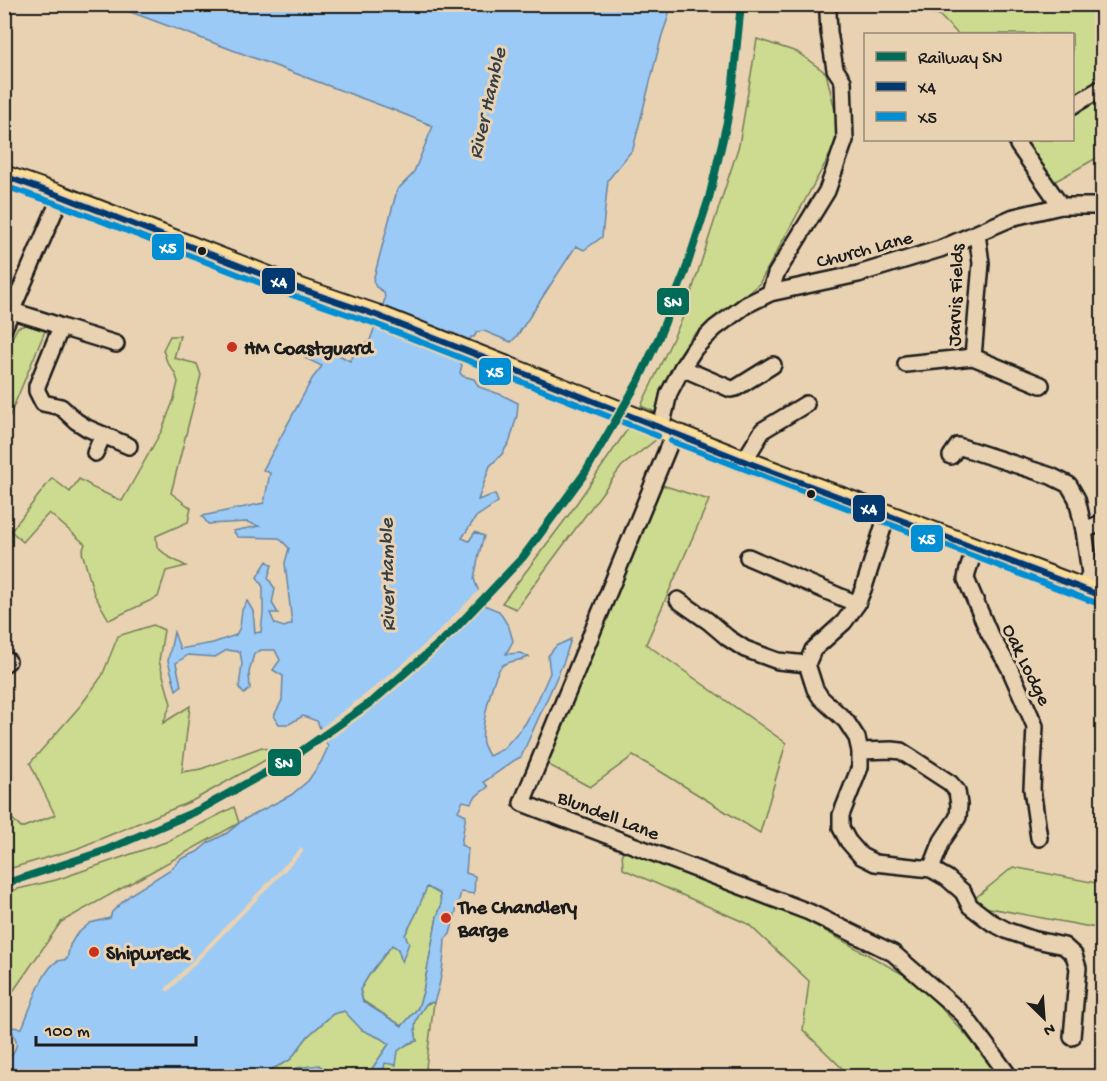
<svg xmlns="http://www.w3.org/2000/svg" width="1107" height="1081" font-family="'Gochi Hand',sans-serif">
  <rect width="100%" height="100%" fill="#e9d2b2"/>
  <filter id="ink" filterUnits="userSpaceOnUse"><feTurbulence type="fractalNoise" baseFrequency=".0167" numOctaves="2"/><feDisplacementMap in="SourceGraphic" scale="12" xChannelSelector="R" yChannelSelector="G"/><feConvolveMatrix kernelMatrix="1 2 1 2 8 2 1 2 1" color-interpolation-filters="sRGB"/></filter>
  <g filter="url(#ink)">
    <g fill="#ccdb8f" stroke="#747c56" stroke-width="1.5">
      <polygon points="874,5 1102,5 1102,83 1073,99 1072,34 958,34 938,14 882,9"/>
      <polygon points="757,39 797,52 826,73 839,127 832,151 759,284 692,336 659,395 657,413 641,406 684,315 739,145"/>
      <polygon points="1102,93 1102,155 1052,183 1028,143 1031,140 1072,140 1073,111"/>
      <polygon points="27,325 45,331 5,427 5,350 18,327"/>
      <polygon points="170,336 180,336 174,358 197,364 201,375 171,493 191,508 188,522 156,536 157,547 169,557 186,566 166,571 158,597 109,620 94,594 82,552 85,544 49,513 23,542 11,531 52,478 70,492 79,479 90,485 91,487 122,501 162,430 174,399 178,382 175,373 167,362 163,350"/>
      <polygon points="631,424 657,439 622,466 516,609 502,603 568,516"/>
      <polygon points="659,484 709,500 646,644 786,743 760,833 658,770 633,756 590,787 547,764 608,616"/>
      <polygon points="153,625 164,630 159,661 171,704 163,723 190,706 182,772 201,769 262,747 278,753 192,801 76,849 5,870 5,811 21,828 55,815 30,763 81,705 102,676 118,636"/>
      <polygon points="234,807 239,823 61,922 5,1003 5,892 56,880 166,842"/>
      <polygon points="622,850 795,914 917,982 967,1036 1000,1076 850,1076 803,1030 809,981 748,924 623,869"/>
      <polygon points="1013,867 1102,884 1102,929 968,904"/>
      <polygon points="427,886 440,894 441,906 437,917 423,992 418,1008 402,1026 363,1001 360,989 369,975 392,945 398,949 402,961 405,935 415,916"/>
      <path d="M434,1002l-9,74h-45c4,-4 2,-8 5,-13 5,-9 22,-20 32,-22 -4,-19 -2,-21 9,-37z"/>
      <polygon points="345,1011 362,1030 380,1038 389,1044 367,1076 309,1076 327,1072 297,1068 289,1073 280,1072 277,1076 266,1076 272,1069 290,1060 308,1036 333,1014"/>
    </g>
    <g fill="#9bcaf6" stroke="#68849f" stroke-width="1.5" fill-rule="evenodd">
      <path d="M112,5h558l-2,13 -6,17 -29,114 -25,31 -6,57 -18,13 -8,-4 -59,90 -6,6 -27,-11 -7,1 -3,5h-3l-10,27 1,1 -2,8 3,3 11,3 5,8 23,8 16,8 -1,12 -7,26 -8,13 -12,12 -12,34 17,-6 3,8 -22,15 -14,21 7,3 6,-9 9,4 -5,18 -5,25 10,26 15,6 10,16 4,14 -7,13 15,-1 8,4c-9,4 -22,4 -27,9 -9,8 -22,64 -19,77 1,4 4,9 6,13l14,-7 22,-25 12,-22 13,-29 -2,-17 8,-10 15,-7 -7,22 -43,96 -6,3 -31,22 4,5c-7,6 -13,8 -17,16l-8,-2 -5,10 8,4 -5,30 7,3 -2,25 9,3 -1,18 -13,-2 -11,42 -5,5c-1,22 -3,42 -11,63l-8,2c-11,16 -13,18 -9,37l-8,2 -11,8 -2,14 -11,-2 -2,10 -3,3h-13l22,-32 -9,-6 -18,-8 -18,-19 -11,3 -25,22 -18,24 -18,9 -6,7h-257l-4,-4 -1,-10h3c11,-16 13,-17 3,-35l12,1c8,-17 20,-60 36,-67 3,-1 6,-1 9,-2l3,-14 6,-10 14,-12 20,-5 2,-6 19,-18 40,-25 10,-10 16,-7 11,-9 19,-10 16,-13 48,-25 17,-14 13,-19 7,-15 -11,-26 -14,-5 -14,8h-10l-5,-8 8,-16 1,-24 -10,-6 7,-10 -5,-10h-14l-7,4 -5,18 1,17 -6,5 -5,-6 3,-25 -2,-11 -13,-2 -12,7 -27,-2 -12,8 5,23 -5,4 -8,-29 6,-29 6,17 33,-6 23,-8 4,-8 2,-17 5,-9 6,10 2,22 6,-1 2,-19v-26l-6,-10 10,-16 5,4 -4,13 7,11 -3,14 6,10h-8l5,11 9,3 8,-3 -7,-61 4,-15 -10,-10 -41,-1 -5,-6 26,-5 -12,-4 -39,2 -6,-8 62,-13 6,-30 -7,-3 49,-91 10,-13 -17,-8 10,-16 35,19 9,-15 8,-3 3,-3 15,-41 -1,-7 -8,-5 -3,-6 24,-91 16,-16 20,-48 -37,-15zM427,887l13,7 1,12 -4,11 -14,75 -5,16 -16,18 -39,-24 -3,-12 9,-15 23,-30 6,4 4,13 7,-19 -4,-8 10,-19z"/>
      <polygon points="319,1065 327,1071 309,1076 277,1076 279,1072 289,1073 296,1068"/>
    </g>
    <g fill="#e9d2b2">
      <polygon points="379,305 471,340 463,362 371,327"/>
      <polygon points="481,588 487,603 469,622 435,655 400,686 364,715 324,744 318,730 367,693 403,664 437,633"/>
      <polygon points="301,848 304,851 168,992 165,989"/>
    </g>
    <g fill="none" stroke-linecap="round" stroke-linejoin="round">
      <defs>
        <g id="minor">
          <polyline points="1072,106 1102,88"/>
          <polyline points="1019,140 1018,145 1061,206"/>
          <polyline points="770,293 776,274 827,191 845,140 843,81 835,69 829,32 828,13"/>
          <path d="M13,311c16,6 32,9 48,16l-24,59v5l6,12 18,4 15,14 11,7 42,18"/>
          <polyline points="61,327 116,344"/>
          <polyline points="4,328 61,196"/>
          <polyline points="973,357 981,263 977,234"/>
          <polyline points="906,364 973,357 1041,385"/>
          <polyline points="682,368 731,389 736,388 773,365"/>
          <polyline points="661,428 669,393 682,368 695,348 715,328 746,305 770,293 858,274 940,249 1014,217 1061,206 1102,206"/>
          <polyline points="674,433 522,803 809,912 893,953 963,1014 1009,1076"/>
          <polyline points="95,453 103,435"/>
          <polyline points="951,456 958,446 1051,476 1069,485 1077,499 1084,530 1090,574 1084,588"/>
          <polyline points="744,461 763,430 806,404"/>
          <polyline points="887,515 864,587 857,604 844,622 813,650 807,664 815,689 821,698 846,721 857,738 860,751 860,767 841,815 841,828 848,841 861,856 875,863 931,869 947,878 963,892 970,906 991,922 1008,931 1032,939 1064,946 1074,955 1078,968 1072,1037"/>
          <polyline points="1084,530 1102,523"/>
          <polyline points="975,548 967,573 966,579 989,633 1009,667 1035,726 1032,789 1039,838"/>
          <polyline points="748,557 857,604"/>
          <polyline points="678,600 708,621 728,638 745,649 778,661 807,664"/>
          <polyline points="4,658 8,661 4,664"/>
          <polyline points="860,751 892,750 901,751 950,783 957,791 959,805 958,817 942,841 931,869"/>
        </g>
        <polyline id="major" points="4,176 61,196 289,285 376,315 744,461 1102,596"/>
      </defs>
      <use href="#minor" stroke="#1c1c1c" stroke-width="20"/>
      <use href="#major" stroke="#1c1c1c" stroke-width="24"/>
      <use href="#minor" stroke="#e9d2b2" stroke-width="15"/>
      <use href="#major" stroke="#fcde96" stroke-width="20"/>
      <defs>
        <polyline id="bus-1" points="4,176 61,196 289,285 376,315 744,461 1102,596"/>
        <g id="bus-2">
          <polyline points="4,186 58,204 286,293 373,323 658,436"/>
          <polyline points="671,441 1099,604"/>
        </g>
      </defs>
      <use href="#bus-1" stroke="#e9d2b2" stroke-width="10"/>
      <use href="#bus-2" stroke="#e9d2b2" stroke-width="10"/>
      <use href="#bus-1" stroke="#013970" stroke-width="6"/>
      <use href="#bus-2" stroke="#008ed4" stroke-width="6"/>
      <defs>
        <polyline id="rail-1" points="4,884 104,851 199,810 290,759 374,700 452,632 523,557 585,473 638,382 659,337 685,272 709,198 727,122 733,83 741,4"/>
      </defs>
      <use href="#rail-1" stroke="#e9d2b2" stroke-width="12"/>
      <use href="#rail-1" stroke="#006b56" stroke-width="8"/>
    </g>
  </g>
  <g fill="#1c1c1c" stroke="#e9d2b2" stroke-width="2">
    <circle cx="202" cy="251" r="5"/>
    <circle cx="811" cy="494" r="5"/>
  </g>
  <g fill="#c8321e" stroke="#e9d2b2" stroke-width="2">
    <circle cx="232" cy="347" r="6"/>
    <circle cx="446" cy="918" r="6"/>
    <circle cx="94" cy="952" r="6"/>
  </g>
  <g text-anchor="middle" stroke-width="6" stroke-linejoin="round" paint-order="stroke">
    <g font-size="20" fill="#1c1c1c" stroke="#e9d2b2">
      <text transform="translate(864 248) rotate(-15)" y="7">Church Lane</text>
      <text transform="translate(954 295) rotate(-88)" y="7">Jarvis Fields</text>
      <text transform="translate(1028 664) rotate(64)" y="7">Oak Lodge</text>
      <text transform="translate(609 814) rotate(21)" y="7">Blundell Lane</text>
    </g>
    <g font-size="20" font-weight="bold" fill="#1c1c1c" stroke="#e9d2b2" text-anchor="start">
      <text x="244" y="354">HM Coastguard</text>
      <text x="458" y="913">The Chandlery<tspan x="458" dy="23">Barge</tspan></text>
      <text x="106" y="959">Shipwreck</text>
    </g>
    <g font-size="21" font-style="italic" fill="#353f48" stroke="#e9d2b2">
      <text transform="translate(486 103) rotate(-77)" y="7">River Hamble</text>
      <text transform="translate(386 575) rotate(-91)" y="7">River Hamble</text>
    </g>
  </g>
  <g stroke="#e9d2b2" stroke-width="2">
    <rect x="151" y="233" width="34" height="28" rx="6" fill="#008ed4"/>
    <rect x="261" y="267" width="35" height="28" rx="6" fill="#013970"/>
    <rect x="656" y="287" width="34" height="29" rx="6" fill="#006b56"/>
    <rect x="478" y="357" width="34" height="29" rx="6" fill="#008ed4"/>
    <rect x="852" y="494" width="34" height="29" rx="6" fill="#013970"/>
    <rect x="910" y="524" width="34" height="29" rx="6" fill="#008ed4"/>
    <rect x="267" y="748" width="35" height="29" rx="6" fill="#006b56"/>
  </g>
  <g font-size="16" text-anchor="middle" font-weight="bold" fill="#fff">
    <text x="168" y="253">X5</text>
    <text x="279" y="287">X4</text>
    <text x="673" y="307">SN</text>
    <text x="495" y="377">X5</text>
    <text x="869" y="514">X4</text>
    <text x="927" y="544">X5</text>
    <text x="284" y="768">SN</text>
  </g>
  <rect width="1107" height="1081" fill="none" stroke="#e9d2b2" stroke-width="24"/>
  <rect x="12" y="12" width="1083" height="1057" fill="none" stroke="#1c1c1c" stroke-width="2" filter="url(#ink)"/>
  <rect x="864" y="33" width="210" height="108" fill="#e9d2b2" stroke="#978976" stroke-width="1.5"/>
  <rect x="876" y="52" width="30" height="9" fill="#006b56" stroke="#978976" stroke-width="1.5"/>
  <text x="918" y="63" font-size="18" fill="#1c1c1c">Railway SN</text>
  <rect x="876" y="82" width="30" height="9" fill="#013970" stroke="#978976" stroke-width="1.5"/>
  <text x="918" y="93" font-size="18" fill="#1c1c1c">X4</text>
  <rect x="876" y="112" width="30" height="9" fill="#008ed4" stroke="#978976" stroke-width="1.5"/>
  <text x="918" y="123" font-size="18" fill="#1c1c1c">X5</text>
  <g transform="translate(1044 1018) rotate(155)" stroke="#e9d2b2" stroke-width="4.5" paint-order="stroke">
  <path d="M0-4.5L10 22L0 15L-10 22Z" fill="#1c1c1c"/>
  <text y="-9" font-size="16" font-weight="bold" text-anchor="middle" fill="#1c1c1c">N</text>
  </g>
  <path d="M36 1036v9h160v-9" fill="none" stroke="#1c1c1c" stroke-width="3"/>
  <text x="45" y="1036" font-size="18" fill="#1c1c1c" stroke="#e9d2b2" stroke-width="4.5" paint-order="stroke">100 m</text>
</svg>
